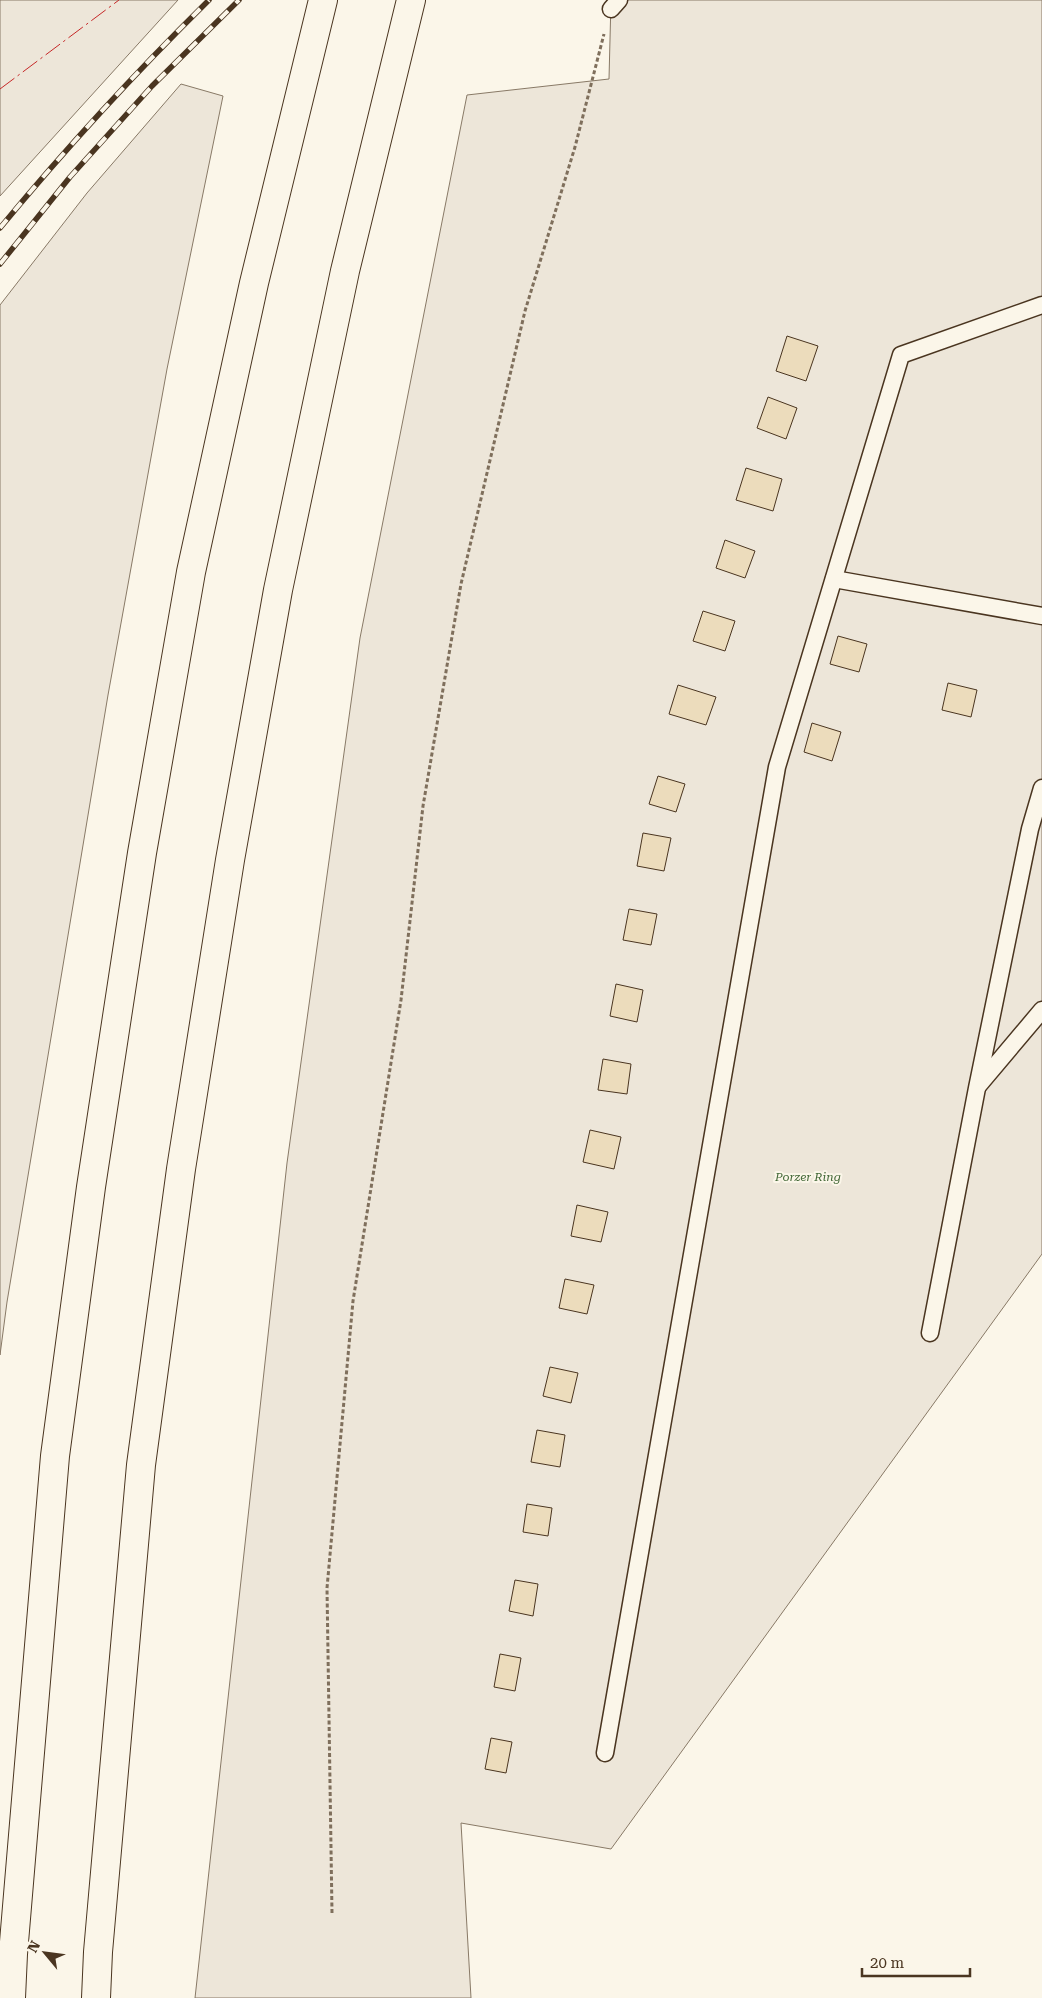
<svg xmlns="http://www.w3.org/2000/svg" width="1042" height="1998" font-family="'Roboto Serif',serif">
  <rect width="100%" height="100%" fill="#fbf6e9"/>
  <g fill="#ede6d9" stroke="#887966">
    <polygon points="0,0 178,0 0,196"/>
    <polygon points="611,0 1042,0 1042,1254 611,1849 461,1823 471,1998 195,1998 287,1163 360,638 467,95 609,79"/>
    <polygon points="181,84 223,96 167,369 108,695 7,1302 0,1355 0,305 87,193"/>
  </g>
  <g fill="#ecdcbc" stroke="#4a3520">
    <polygon points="787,336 818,346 806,381 776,371"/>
    <polygon points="768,397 797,408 786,439 757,428"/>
    <polygon points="746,468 782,479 773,511 736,500"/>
    <polygon points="725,540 755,551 745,578 716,568"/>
    <polygon points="703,611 735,621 725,651 693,641"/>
    <polygon points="838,636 867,644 859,672 830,664"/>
    <polygon points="948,683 977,690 971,717 942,710"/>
    <polygon points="678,685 716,697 706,725 669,714"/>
    <polygon points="812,723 841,732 832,761 804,752"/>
    <polygon points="658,776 685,784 676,812 649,804"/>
    <polygon points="643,833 671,838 664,871 637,866"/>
    <polygon points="629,909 657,914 651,945 623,940"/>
    <polygon points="616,984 643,990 637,1022 610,1016"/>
    <polygon points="603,1059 631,1064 627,1094 598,1090"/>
    <polygon points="590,1130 621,1137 614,1169 583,1162"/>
    <polygon points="577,1205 608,1212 601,1242 571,1236"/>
    <polygon points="565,1279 594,1285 587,1314 559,1308"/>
    <polygon points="550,1367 578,1373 571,1403 543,1396"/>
    <polygon points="537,1430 565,1435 560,1467 531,1462"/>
    <polygon points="527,1504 552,1508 548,1536 523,1532"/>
    <polygon points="515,1580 538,1584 533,1616 509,1611"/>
    <polygon points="500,1654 521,1658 515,1691 494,1687"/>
    <polygon points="491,1738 512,1742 506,1773 485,1769"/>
  </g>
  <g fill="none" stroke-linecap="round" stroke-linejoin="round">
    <defs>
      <g id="service">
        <polyline points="611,9 619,0"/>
        <polyline points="834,579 1042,616"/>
        <polyline points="978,1086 1042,1010"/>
        <polyline points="930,1333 977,1088 1030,829 1042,788"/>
        <polyline points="605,1753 777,767 901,355 1042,305"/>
      </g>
      <g id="motorway">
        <polyline points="11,1998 13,1954 55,1456 91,1187 142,853 191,572 254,283 323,0"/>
        <polyline points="96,1998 98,1952 141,1465 181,1169 230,860 278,590 345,271 411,0"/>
      </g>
    </defs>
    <use href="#service" stroke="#4a3520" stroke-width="19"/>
    <use href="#motorway" stroke="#4a3520" stroke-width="30"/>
    <polyline stroke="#7f6f5c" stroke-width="3" stroke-dasharray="4 2.5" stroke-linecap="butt" points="332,1913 327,1588 353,1301 401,1000 423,806 461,584 525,311 575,147 604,34"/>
    <use href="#service" stroke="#fbf6e9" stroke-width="16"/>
    <use href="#motorway" stroke="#fbf6e9" stroke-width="28"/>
    <defs>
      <g id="rail">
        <path d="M0,228c66,-80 135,-155 209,-228"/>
        <polyline points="0,264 70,177 152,86 239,0"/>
      </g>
    </defs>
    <use href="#rail" stroke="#4a3520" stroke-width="5.5"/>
    <use href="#rail" stroke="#fbf6e9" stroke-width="4" stroke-dasharray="11" stroke-linecap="butt"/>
    <polyline stroke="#c62828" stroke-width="1" stroke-dasharray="18 4 2.5 4" stroke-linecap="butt" points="0,89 119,0"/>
  </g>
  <g text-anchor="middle" stroke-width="4" stroke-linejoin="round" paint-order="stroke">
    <g font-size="12" font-style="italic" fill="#436837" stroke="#fbf6e9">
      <text x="808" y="1181">Porzer Ring</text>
    </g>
  </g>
  <g transform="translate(45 1953) rotate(299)" stroke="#fbf6e9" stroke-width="4" paint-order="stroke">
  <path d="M0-4L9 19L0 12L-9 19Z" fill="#4a3520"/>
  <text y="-8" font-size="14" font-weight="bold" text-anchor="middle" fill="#4a3520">N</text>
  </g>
  <path d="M862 1968v8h108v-8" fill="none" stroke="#4a3520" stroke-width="2.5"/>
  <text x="870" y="1968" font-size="15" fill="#4a3520" stroke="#fbf6e9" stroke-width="4" paint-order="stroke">20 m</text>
</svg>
